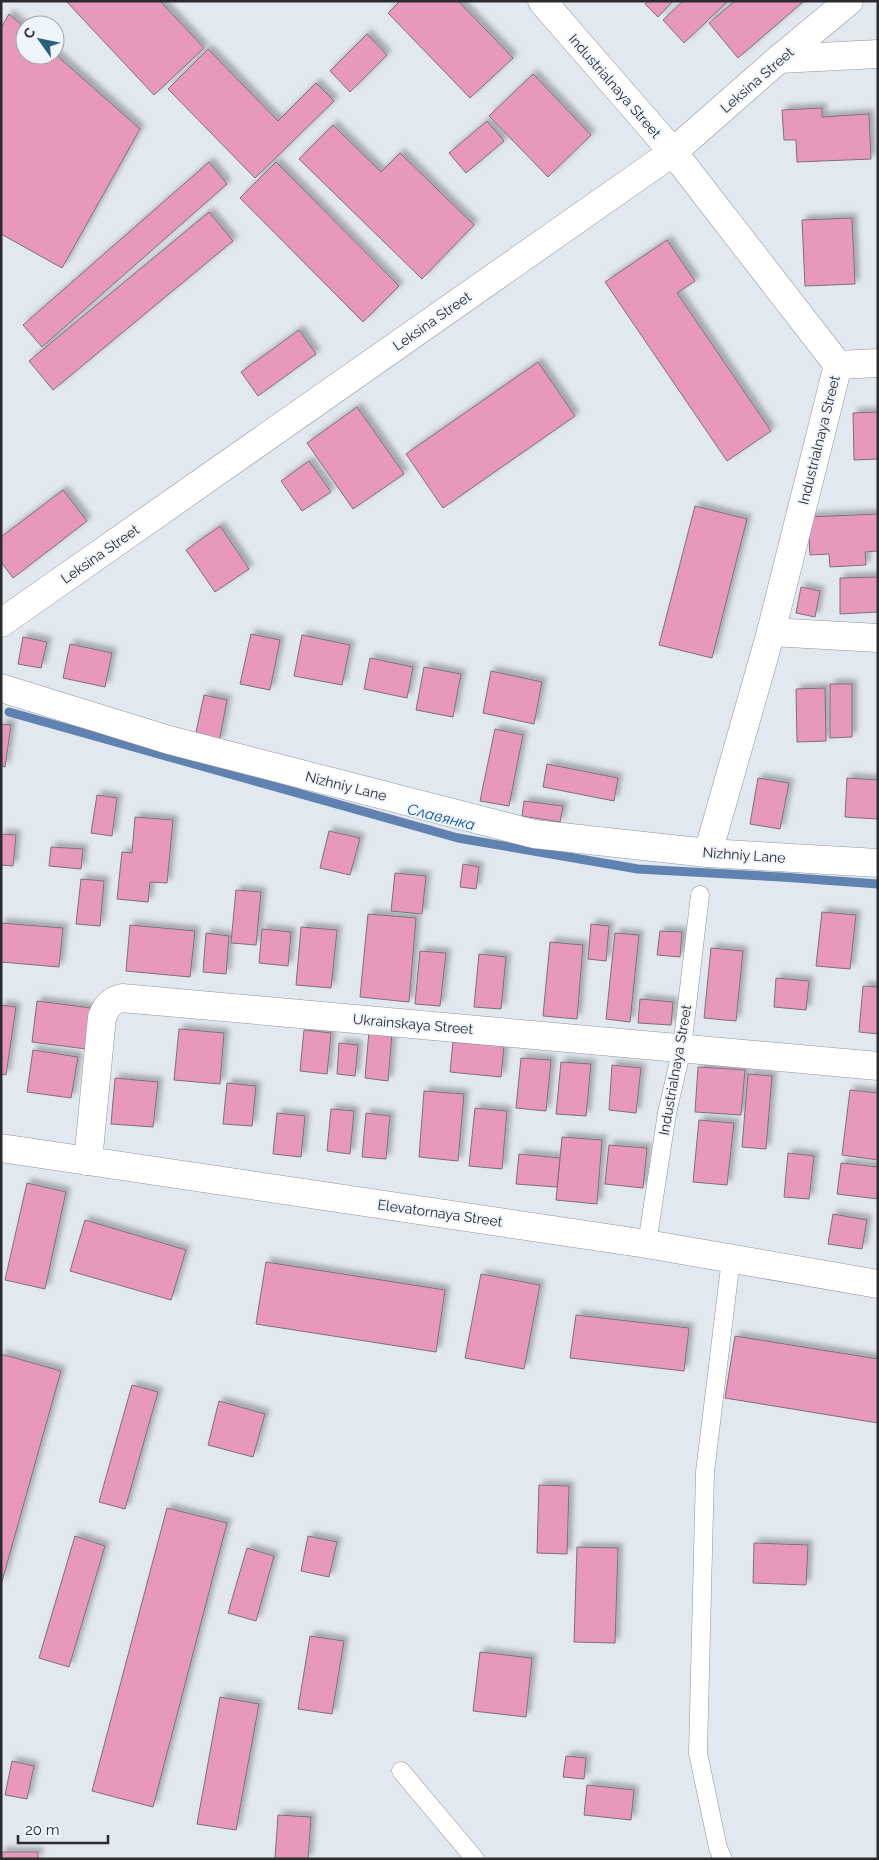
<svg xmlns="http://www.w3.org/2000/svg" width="879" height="1860" font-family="Raleway,sans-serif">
  <defs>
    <filter id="shadow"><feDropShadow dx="4.5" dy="-4.5" stdDeviation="2.5" flood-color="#0004"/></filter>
  </defs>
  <rect width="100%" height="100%" fill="#e2e8ef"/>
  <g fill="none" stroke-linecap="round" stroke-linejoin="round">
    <polyline stroke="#6082b0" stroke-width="9" points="9,712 458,838 638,869 782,877 878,884"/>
  </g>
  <g fill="#e998bd" stroke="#7a7275" filter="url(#shadow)">
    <polygon points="66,1 160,1 204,48 154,95"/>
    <polygon points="400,1 458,1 513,58 470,98 388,13"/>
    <polygon points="648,1 673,1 658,17 645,4"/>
    <polygon points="683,1 728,1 684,43 663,20"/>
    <polygon points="735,1 804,1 738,58 709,23"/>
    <polygon points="9,14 25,28 25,55 55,54 140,129 62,268 1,234 1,28"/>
    <polygon points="367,34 387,55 350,92 330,71"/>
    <polygon points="208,49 278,121 316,83 334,101 255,178 168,89"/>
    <polygon points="533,74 591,135 548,177 489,116"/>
    <polygon points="822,108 822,117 869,114 871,159 797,162 796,140 784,140 782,110"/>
    <polygon points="487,121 504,141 466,173 449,153"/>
    <polygon points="333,125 381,172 400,153 474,225 422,279 299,159"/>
    <polygon points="209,162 227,184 42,347 23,325"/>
    <polygon points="276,162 399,286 363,322 240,198"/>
    <polygon points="209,212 233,241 53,390 29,361"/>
    <polygon points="852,218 855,284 805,286 802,220"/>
    <polygon points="667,240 695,281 677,293 771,431 727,461 605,282"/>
    <polygon points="299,330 316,354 258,396 241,372"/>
    <polygon points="538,362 575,416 443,508 406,454"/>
    <polygon points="357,407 404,474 353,509 307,443"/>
    <polygon points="878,412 878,459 854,460 853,413"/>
    <polygon points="309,461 331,492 302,511 281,481"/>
    <polygon points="63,490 87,521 13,578 1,562 1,537"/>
    <polygon points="695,506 747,519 712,658 659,645"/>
    <polygon points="878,514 878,551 865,552 866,565 830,567 829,554 810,555 808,517"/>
    <polygon points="220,526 249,569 215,592 186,550"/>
    <polygon points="878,577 878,612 840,614 840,578"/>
    <polygon points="801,587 820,591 815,617 796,613"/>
    <polygon points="251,634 280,640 270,690 240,684"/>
    <polygon points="302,635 350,645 342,685 294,676"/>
    <polygon points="23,637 47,642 41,668 18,664"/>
    <polygon points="70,644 112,653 105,687 63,678"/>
    <polygon points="370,658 413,667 407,698 364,689"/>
    <polygon points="424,667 461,674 453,717 416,710"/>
    <polygon points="491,671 542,682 534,724 483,713"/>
    <polygon points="830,684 852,684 852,737 830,738"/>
    <polygon points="825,688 826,741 797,742 796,689"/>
    <polygon points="204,695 227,700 219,742 195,737"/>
    <polygon points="1,724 11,725 5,767 1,766"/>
    <polygon points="495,729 523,735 509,806 480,801"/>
    <polygon points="547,764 618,778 614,801 543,787"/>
    <polygon points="758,778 789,783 780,829 750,824"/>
    <polygon points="847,778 878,780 878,819 845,817"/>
    <polygon points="97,795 117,798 112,836 91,833"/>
    <polygon points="524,801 563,806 560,822 522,816"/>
    <polygon points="135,817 173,820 167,883 150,882 148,902 117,899 122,852 132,853"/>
    <polygon points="329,831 360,838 350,875 320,868"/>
    <polygon points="1,834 16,835 13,866 1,865"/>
    <polygon points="51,847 83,849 81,869 49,866"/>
    <polygon points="463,864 479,867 476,889 460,887"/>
    <polygon points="395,873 426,876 422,914 391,911"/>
    <polygon points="81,879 104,881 100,926 76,924"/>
    <polygon points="236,890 261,892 256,945 231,943"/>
    <polygon points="822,912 856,915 850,969 816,966"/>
    <polygon points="368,914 416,918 409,1002 360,997"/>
    <polygon points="1,923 63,928 59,967 1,962"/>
    <polygon points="591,924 609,926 606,961 588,959"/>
    <polygon points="130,925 195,931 190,977 126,971"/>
    <polygon points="301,927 337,930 331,988 296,985"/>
    <polygon points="262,929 291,932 288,966 259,963"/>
    <polygon points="660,931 682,932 680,957 657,955"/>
    <polygon points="206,933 229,936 226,974 203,972"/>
    <polygon points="615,933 639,935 630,1022 606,1019"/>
    <polygon points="550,942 583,945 577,1019 543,1016"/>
    <polygon points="711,948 743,951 736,1021 704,1018"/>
    <polygon points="420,951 446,953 440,1006 415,1004"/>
    <polygon points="479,954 506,957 501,1009 474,1007"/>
    <polygon points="776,978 809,981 806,1010 774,1007"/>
    <polygon points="863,986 878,987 878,1034 859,1032"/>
    <polygon points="640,999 673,1002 671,1025 638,1023"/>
    <polygon points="37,1001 91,1008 86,1049 32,1042"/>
    <polygon points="1,1005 16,1007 6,1075 1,1074"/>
    <polygon points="179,1029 224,1033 220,1084 174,1080"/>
    <polygon points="304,1030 331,1033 327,1074 300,1071"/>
    <polygon points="369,1031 392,1033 388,1081 365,1078"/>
    <polygon points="453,1042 504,1046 501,1077 450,1072"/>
    <polygon points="339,1043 358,1045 355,1076 337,1074"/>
    <polygon points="33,1050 78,1057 71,1098 27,1092"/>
    <polygon points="521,1058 551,1060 546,1111 516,1108"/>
    <polygon points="561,1062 591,1064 586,1116 556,1114"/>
    <polygon points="612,1065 641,1068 636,1113 609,1110"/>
    <polygon points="698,1067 745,1070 741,1115 695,1112"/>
    <polygon points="748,1074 772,1076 766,1149 742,1147"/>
    <polygon points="115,1078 158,1082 153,1127 111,1124"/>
    <polygon points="227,1083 256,1086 252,1126 223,1124"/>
    <polygon points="850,1090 878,1093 878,1160 842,1155"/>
    <polygon points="424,1091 464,1094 458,1161 419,1157"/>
    <polygon points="475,1108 507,1111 502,1169 469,1166"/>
    <polygon points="331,1109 354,1111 350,1154 327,1151"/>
    <polygon points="277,1113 305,1116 301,1157 273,1154"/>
    <polygon points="366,1113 390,1116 386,1159 362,1157"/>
    <polygon points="699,1120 734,1123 727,1185 693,1182"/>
    <polygon points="562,1137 602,1140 597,1204 556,1200"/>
    <polygon points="609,1145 647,1148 643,1188 605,1184"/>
    <polygon points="788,1153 814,1156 809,1199 784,1197"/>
    <polygon points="519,1154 560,1158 557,1187 516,1184"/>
    <polygon points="841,1163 878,1167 878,1199 837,1194"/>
    <polygon points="27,1183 66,1192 45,1289 5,1280"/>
    <polygon points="833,1214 867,1220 862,1249 828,1244"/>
    <polygon points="85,1220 186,1250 171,1300 70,1271"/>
    <polygon points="266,1262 445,1290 436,1352 256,1324"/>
    <polygon points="481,1274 540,1285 524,1369 465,1358"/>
    <polygon points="576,1315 689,1328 684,1371 570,1358"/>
    <polygon points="735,1336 878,1359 878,1423 725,1398"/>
    <polygon points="1,1354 61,1371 1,1585"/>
    <polygon points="132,1385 158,1392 125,1509 99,1502"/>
    <polygon points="219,1401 265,1414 253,1457 208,1445"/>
    <polygon points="539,1485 569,1486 567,1554 537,1553"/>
    <polygon points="167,1508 227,1523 153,1807 92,1791"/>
    <polygon points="75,1536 105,1546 69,1667 39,1658"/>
    <polygon points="308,1536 337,1542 329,1577 301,1571"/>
    <polygon points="754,1543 808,1545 806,1585 753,1583"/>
    <polygon points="577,1547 618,1548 615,1643 574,1642"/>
    <polygon points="247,1548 274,1556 256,1621 228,1613"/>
    <polygon points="310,1636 344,1641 332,1714 298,1709"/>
    <polygon points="480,1652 532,1658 526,1717 473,1711"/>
    <polygon points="220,1697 259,1704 236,1830 197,1824"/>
    <polygon points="566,1756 586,1758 584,1779 563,1777"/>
    <polygon points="12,1761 34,1766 27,1799 5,1795"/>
    <polygon points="587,1785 634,1790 631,1820 584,1815"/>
    <polygon points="278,1815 311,1817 308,1859 275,1859"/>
    <rect x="1" y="1852" width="37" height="7"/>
  </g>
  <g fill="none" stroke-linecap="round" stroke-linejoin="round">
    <defs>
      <g id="lane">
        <polyline points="647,1244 667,1113 682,1048 700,895"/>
        <polyline points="401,1771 475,1859"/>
        <polyline points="723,1859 718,1848 698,1753 705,1472 731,1259"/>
      </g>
      <g id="street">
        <polyline points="542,1 673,152 838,365 771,632 708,853"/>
        <polyline points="779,59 878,54"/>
        <polyline points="838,365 878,363"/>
        <polyline points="771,632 878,638"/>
        <polyline points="1,688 169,740 534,834 708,853 878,863"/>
        <path d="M88,1161l14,-144c5,-11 8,-16 20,-19l756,68"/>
      </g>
      <g id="secondary">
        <polyline points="1,623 673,152 779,59 849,1"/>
        <polyline points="1,1148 647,1244 878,1284"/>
      </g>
    </defs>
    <use href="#lane" stroke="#90959b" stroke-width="19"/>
    <use href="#street" stroke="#90959b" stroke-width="29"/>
    <use href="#secondary" stroke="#90959b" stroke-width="29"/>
    <use href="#lane" stroke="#fff" stroke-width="18"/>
    <use href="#street" stroke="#fff" stroke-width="28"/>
    <use href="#secondary" stroke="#fff" stroke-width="28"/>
  </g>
  <g text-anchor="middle" stroke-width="4" stroke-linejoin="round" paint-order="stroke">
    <g font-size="14" fill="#292b2e" stroke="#eff5fc">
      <text transform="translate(757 80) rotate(-41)" y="5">Leksina Street</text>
      <text transform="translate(615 86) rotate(49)" y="5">Industrialnaya Street</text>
      <text transform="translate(432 321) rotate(-35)" y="5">Leksina Street</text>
      <text transform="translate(819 440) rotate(-76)" y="5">Industrialnaya Street</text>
      <text transform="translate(100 554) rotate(-35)" y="5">Leksina Street</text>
      <text transform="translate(346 786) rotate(14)" y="5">Nizhniy Lane</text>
      <text transform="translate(744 855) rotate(4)" y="5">Nizhniy Lane</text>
      <text transform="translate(413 1024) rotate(5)" y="5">Ukrainskaya Street</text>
      <text transform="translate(675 1070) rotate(-80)" y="5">Industrialnaya Street</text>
      <text transform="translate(440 1213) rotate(8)" y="5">Elevatornaya Street</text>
    </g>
    <g font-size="15" font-style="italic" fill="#064a94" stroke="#eff5fc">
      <text transform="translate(441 817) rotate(14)" y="5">Славянка</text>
    </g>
  </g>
  <rect width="879" height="1860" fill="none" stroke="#292b2e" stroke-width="5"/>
  <g transform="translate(40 40) rotate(303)"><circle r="24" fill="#eff5fc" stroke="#a0a4aa"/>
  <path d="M0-4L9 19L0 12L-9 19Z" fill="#2b607c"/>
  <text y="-8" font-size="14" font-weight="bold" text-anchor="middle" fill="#292b2e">С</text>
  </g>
  <path d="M18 1835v8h90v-8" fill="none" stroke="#292b2e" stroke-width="2.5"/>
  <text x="25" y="1835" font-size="15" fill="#292b2e" stroke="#eff5fc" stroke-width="4" paint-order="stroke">20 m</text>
</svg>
